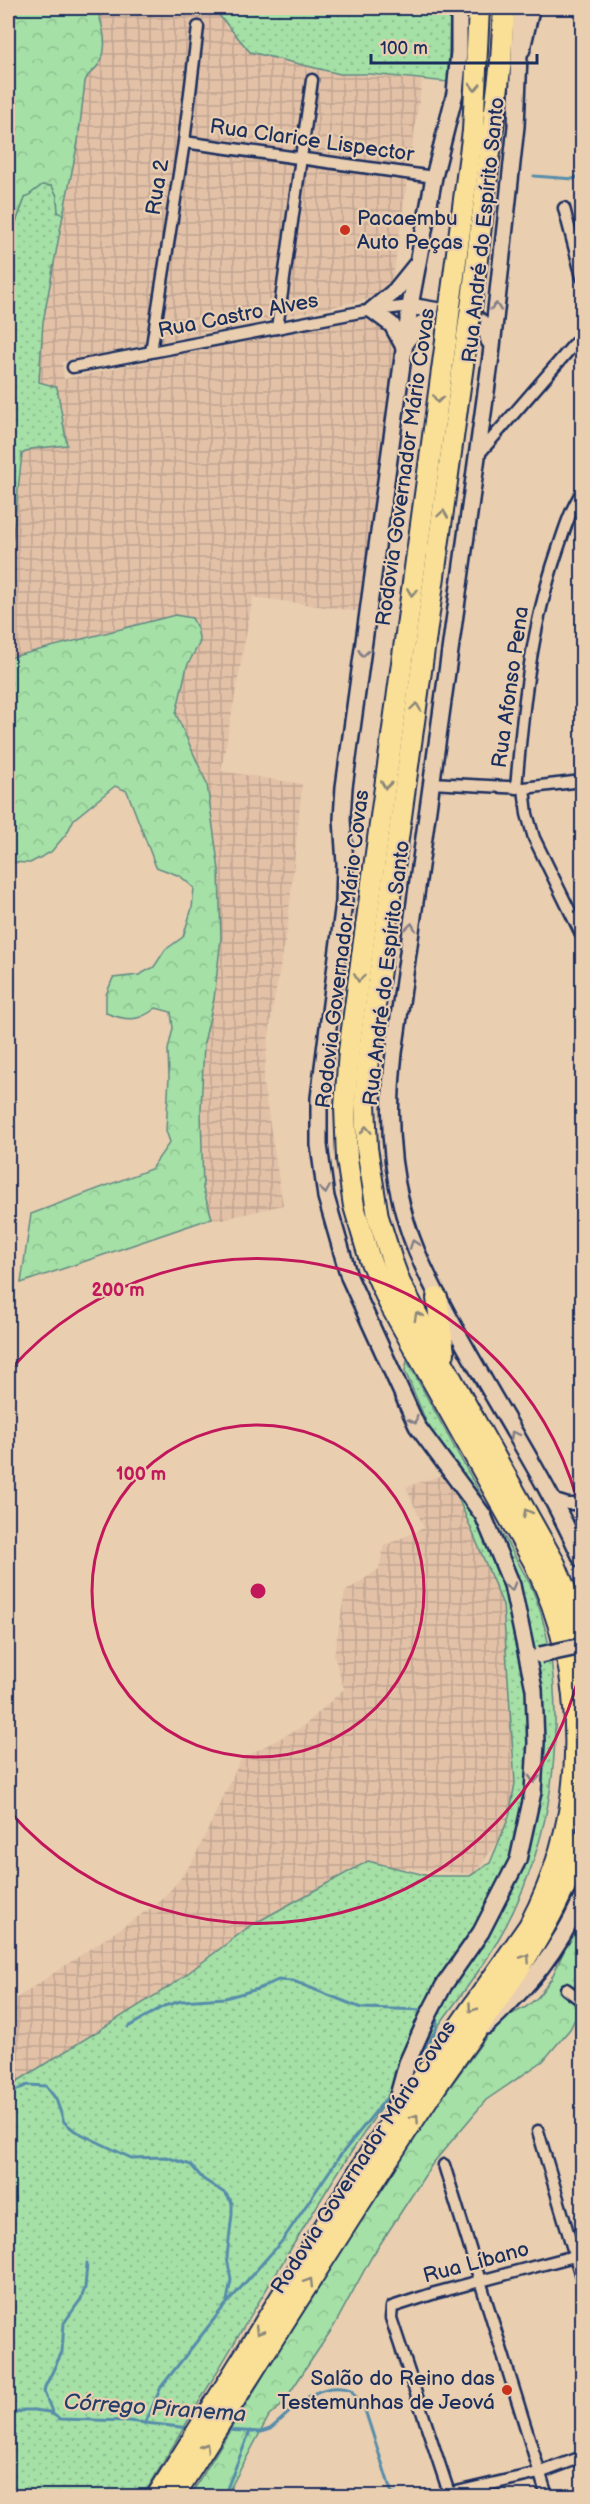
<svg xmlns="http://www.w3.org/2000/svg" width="590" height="2504" font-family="'Balsamiq Sans',sans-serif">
  <defs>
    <pattern id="industrial-grid" width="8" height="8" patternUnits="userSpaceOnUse" patternTransform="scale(1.5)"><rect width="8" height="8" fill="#e2c1a7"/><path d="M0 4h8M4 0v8" fill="none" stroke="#c1a692"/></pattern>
    <pattern id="grass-dots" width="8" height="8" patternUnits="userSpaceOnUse" patternTransform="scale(1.5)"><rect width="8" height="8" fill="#a5e0a6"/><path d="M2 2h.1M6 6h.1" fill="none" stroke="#8dc091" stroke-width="1.8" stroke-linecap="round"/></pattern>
    <pattern id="forest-crowns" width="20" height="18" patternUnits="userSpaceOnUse" patternTransform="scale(1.5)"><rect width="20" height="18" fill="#a5e0a6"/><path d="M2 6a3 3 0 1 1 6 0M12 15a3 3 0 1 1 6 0" fill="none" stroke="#8dc091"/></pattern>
  </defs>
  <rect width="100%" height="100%" fill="#e9ceb0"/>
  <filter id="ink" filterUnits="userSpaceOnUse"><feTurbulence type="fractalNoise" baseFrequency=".0167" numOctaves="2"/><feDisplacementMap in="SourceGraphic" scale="12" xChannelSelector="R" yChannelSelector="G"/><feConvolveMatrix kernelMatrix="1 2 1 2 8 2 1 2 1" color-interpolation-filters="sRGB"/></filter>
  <g filter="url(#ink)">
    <g fill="url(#industrial-grid)">
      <polygon points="97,8 213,8 250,52 340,74 422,80 392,284 375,298 62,362 64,379 358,317 372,318 384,324 398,350 362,612 253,597 221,771 302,784 287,931 272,1011 263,1082 283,1205 223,1219 212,1218 208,1210 203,1189 201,1144 204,1043 214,999 221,938 219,870 207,785 176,714 187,666 200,642 175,615 10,657 8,655 8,580 22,454 31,449 67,445 64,427 48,386 39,382 38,373 43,322 78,142 85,82 86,75 98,66 104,29"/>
      <polygon points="445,1474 498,1565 525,1664 518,1814 474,1874 360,1864 250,1926 175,1983 8,2087 8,2004 157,1904 177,1883 194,1859 241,1759 304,1726 344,1689 334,1655 345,1592 379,1569 384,1546 424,1528 406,1487"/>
    </g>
    <g fill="url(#grass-dots)" stroke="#608882" stroke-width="1.5">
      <polygon points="213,8 450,8 448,82 370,74 340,74 250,52"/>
      <polygon points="42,185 52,186 57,196 58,212 63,215 43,322 39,382 57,387 67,445 31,449 22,454 8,580 8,237 13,230 25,198"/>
      <path d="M407,1361l123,223c19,42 25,91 25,136 1,80 -20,159 -61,227 -18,31 -42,59 -63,89 -33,46 -65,93 -96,141 -66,105 -128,213 -192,319h-135v-409l167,-104 75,-57 118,-65 61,15h41l20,-13 19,-46 6,-34 -12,-178 -98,-234z"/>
    </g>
    <g fill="url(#forest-crowns)" stroke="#608882" stroke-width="1.5">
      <path d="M14,8h83c5,16 13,40 2,56 -5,8 -12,9 -14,18l-7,60 -15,73 -5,-3 -1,-16 -5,-10 -10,-1 -17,13 -12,32 -5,7v-205l8,-17z"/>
      <path d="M175,615l17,3 5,10 3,14 -13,24 -11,48 31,70 12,86 2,68 -7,61 -10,44 -3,67 2,79 9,29 -191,65 10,-69 120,-45 19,-27 -4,-11 3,-54 -1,-27 5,-22 -2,-16 -15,-4c-18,14 -29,13 -50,5v-18l7,-17 26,-3 15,-8 11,-17 18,-13 9,-29 2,-20 -14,-12 -24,-9 -29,-76 -12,-5 -41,33 -7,14 -16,19 -21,11 -22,-1v-204z"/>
      <polygon points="582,1924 582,2005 570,2029 543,2061 486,2100 433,2163 371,2258 334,2326 281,2406 269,2416 226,2496 190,2496 294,2325 420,2128 489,2033 506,2017 526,2007 538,1997 551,1979 575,1927"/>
    </g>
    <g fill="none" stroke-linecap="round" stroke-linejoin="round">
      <g stroke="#568daa" stroke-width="3">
        <polyline points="534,176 574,179 582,173"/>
        <polyline points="128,2027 164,2006 181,2001 225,1998 258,1989 278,1980 293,1981 361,2008 426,2010"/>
        <path d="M417,2058c9,-12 26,-27 18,-44"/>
        <polyline points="8,2095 27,2085 46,2086 56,2099 64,2122 75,2131 131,2158 166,2157 191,2165 203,2179 226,2194 232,2203 232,2214 227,2257 231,2280 227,2301"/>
        <polyline points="53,2414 44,2392 45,2387 62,2352 64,2323 81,2299 85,2288 87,2263"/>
        <polyline points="8,2416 24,2410 34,2410 49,2412 60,2419 128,2421 189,2428"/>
        <polyline points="145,2424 161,2387 222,2309 282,2241 339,2157 393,2090"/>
        <path d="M226,2430l35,2 9,-3c24,-19 46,-50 81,-39l14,20 26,81 4,5"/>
        <polyline points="224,2496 250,2431"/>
      </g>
      <defs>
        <g id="street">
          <polyline points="524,51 534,8"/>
          <polyline points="184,142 434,177"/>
          <polyline points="564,208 582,277"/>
          <polyline points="277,328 312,80"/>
          <polyline points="151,352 184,142 198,27"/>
          <polyline points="73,367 360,312 410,306"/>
          <polyline points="478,455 582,335"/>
          <polyline points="431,783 524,788 582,781"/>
          <path d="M516,788c7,-81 15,-160 41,-236 7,-21 13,-42 25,-60"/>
          <polyline points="524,788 527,814 534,838 582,936"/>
          <polyline points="552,1499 568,1504 582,1504"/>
          <polyline points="575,1541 582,1519"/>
          <polyline points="566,1989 582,2001"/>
          <polyline points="538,2131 582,2280"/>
          <polyline points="444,2165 547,2496"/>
          <polyline points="439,2496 539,2473 582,2457"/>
          <polyline points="450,2496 391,2318 392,2307 435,2293 582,2254"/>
        </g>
        <g id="secondary">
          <path d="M521,8l-5,118 -25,230 -97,697c-6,51 -5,103 8,154 11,45 33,84 55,125 41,76 90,149 125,228"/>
          <polyline points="410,306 474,317 485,325 489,341"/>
          <polyline points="407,340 421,324 448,313"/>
          <polyline points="404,347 392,325 372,310 395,291 416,265"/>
          <path d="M486,2026c44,-41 71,-73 96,-128"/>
          <polyline points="393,2114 407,2063 428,2016 444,1985 481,1932 518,1860 533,1792 536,1743 534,1689 512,1585 483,1515 417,1426 349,1277 326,1197 319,1145 319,1098 344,902 345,864 342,819 344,787 410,306 434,177 455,93 459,52 459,8"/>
        </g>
        <g id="highway">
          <polyline points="450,306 473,131 479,8"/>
          <polyline points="471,308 501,61 504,8"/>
          <polyline points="466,343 368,1057 365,1103 367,1148 378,1217 392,1261 400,1283 451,1378 555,1564 573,1609 582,1644"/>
          <polyline points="437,1298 444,1353"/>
          <path d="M157,2496l214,-344 158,-226c61,-114 61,-249 5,-364l-145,-259 -19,-43 -16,-54 -7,-47 -2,-52 4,-56 97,-710"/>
          <path d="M174,2496c83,-131 165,-263 251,-393 56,-85 128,-164 157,-263"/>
        </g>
      </defs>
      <use href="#street" stroke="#1b2f5e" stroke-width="15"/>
      <use href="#secondary" stroke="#1b2f5e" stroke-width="20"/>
      <use href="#highway" stroke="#1b2f5e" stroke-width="24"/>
      <use href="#street" stroke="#e9ceb0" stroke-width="10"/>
      <use href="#secondary" stroke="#e9ceb0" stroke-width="15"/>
      <use href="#highway" stroke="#fadf96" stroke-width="20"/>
      <defs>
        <polyline id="secondary-bridge" points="540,1655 582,1646"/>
        <g id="highway-bridge">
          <polyline points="446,341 450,306"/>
          <polyline points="466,343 471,308"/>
        </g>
      </defs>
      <use href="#secondary-bridge" stroke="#1b2f5e" stroke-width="20" stroke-linecap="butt"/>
      <use href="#highway-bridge" stroke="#1b2f5e" stroke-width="24" stroke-linecap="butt"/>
      <use href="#secondary-bridge" stroke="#e9ceb0" stroke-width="15"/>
      <use href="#highway-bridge" stroke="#fadf96" stroke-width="20"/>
    </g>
    <defs><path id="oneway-chevron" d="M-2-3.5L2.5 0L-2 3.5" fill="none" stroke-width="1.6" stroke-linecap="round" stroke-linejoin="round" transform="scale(1.5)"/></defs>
    <g stroke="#8a877a">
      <use href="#oneway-chevron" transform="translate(475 87) rotate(93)"/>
      <use href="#oneway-chevron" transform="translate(438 399) rotate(98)"/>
      <use href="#oneway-chevron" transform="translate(443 514) rotate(-82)"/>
      <use href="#oneway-chevron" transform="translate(412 592) rotate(98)"/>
      <use href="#oneway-chevron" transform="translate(416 707) rotate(-82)"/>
      <use href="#oneway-chevron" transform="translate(386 785) rotate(98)"/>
      <use href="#oneway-chevron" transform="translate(359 978) rotate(98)"/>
      <use href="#oneway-chevron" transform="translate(366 1130) rotate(-93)"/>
      <use href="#oneway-chevron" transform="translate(418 1316) rotate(-118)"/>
      <use href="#oneway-chevron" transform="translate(527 1513) rotate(-119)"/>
      <use href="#oneway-chevron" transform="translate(526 1958) rotate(-56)"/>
      <use href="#oneway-chevron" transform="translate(472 2008) rotate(125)"/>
      <use href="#oneway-chevron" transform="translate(415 2118) rotate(-56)"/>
      <use href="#oneway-chevron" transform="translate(309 2282) rotate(-58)"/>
      <use href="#oneway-chevron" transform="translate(259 2331) rotate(122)"/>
      <use href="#oneway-chevron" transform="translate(205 2447) rotate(-58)"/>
    </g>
    <g stroke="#827e87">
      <use href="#oneway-chevron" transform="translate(496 307) rotate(-84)"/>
      <use href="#oneway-chevron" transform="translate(363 653) rotate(98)"/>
      <use href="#oneway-chevron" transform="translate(411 927) rotate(-82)"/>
      <use href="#oneway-chevron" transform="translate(325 1190) rotate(81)"/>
      <use href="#oneway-chevron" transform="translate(414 1244) rotate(-109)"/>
      <use href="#oneway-chevron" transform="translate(414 1420) rotate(64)"/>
      <use href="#oneway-chevron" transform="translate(514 1435) rotate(-120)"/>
      <use href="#oneway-chevron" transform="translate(511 1587) rotate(73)"/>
      <use href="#oneway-chevron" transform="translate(534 1779) rotate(93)"/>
    </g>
  </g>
  <g fill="none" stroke="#c2185b" stroke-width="3">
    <circle cx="258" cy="1591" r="166"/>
    <path d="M582 1663A332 332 0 0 1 9 1811M9 1371A332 332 0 0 1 582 1519"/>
  </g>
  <g fill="#c8321e" stroke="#e9ceb0" stroke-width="2">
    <circle cx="345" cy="230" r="6"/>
    <circle cx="507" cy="2390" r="6"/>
  </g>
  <g text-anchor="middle" stroke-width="4.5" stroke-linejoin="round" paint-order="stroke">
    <g font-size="21" fill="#1b2f5e" stroke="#e9ceb0">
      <text transform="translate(312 140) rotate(8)" y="7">Rua Clarice Lispector</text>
      <text transform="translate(157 187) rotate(-81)" y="7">Rua 2</text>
      <text transform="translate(483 230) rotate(-84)" y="7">Rua André do Espírito Santo</text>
      <text transform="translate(238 315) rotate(-11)" y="7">Rua Castro Alves</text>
      <text transform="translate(405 467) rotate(-82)" y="7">Rodovia Governador Mário Covas</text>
      <text transform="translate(510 687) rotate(-82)" y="7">Rua Afonso Pena</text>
      <text transform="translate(342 949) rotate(-83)" y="7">Rodovia Governador Mário Covas</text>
      <text transform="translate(386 973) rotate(-83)" y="7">Rua André do Espírito Santo</text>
      <text transform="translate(363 2157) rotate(-57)" y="7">Rodovia Governador Mário Covas</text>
      <text transform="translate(476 2262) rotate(-15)" y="7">Rua Líbano</text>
    </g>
    <g font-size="21" fill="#1b2f5e" stroke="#e9ceb0" text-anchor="start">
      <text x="357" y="225">Pacaembu<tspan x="357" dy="24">Auto Peças</tspan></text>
      <text x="495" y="2385" text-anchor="end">Salão do Reino das<tspan x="495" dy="24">Testemunhas de Jeová</tspan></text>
    </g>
    <g font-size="22" font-style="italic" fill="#253f6b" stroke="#e9ceb0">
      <text transform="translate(155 2407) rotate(4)" y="8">Córrego Piranema</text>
    </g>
  </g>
  <circle cx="258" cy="1591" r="9" fill="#c2185b" stroke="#e9ceb0" stroke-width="3"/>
  <g font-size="18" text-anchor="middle" font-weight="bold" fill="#c2185b" stroke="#e9ceb0" stroke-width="4.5" stroke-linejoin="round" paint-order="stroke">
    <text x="118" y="1296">200 m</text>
    <text x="141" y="1480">100 m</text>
  </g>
  <rect width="590" height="2504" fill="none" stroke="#e9ceb0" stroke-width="30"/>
  <rect x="15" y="15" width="560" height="2474" fill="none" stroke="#1b2f5e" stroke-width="2" filter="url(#ink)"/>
  <path d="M371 54v9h166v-9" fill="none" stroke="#1b2f5e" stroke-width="3"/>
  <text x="380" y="54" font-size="18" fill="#1b2f5e" stroke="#e9ceb0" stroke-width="4.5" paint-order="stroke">100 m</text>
</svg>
